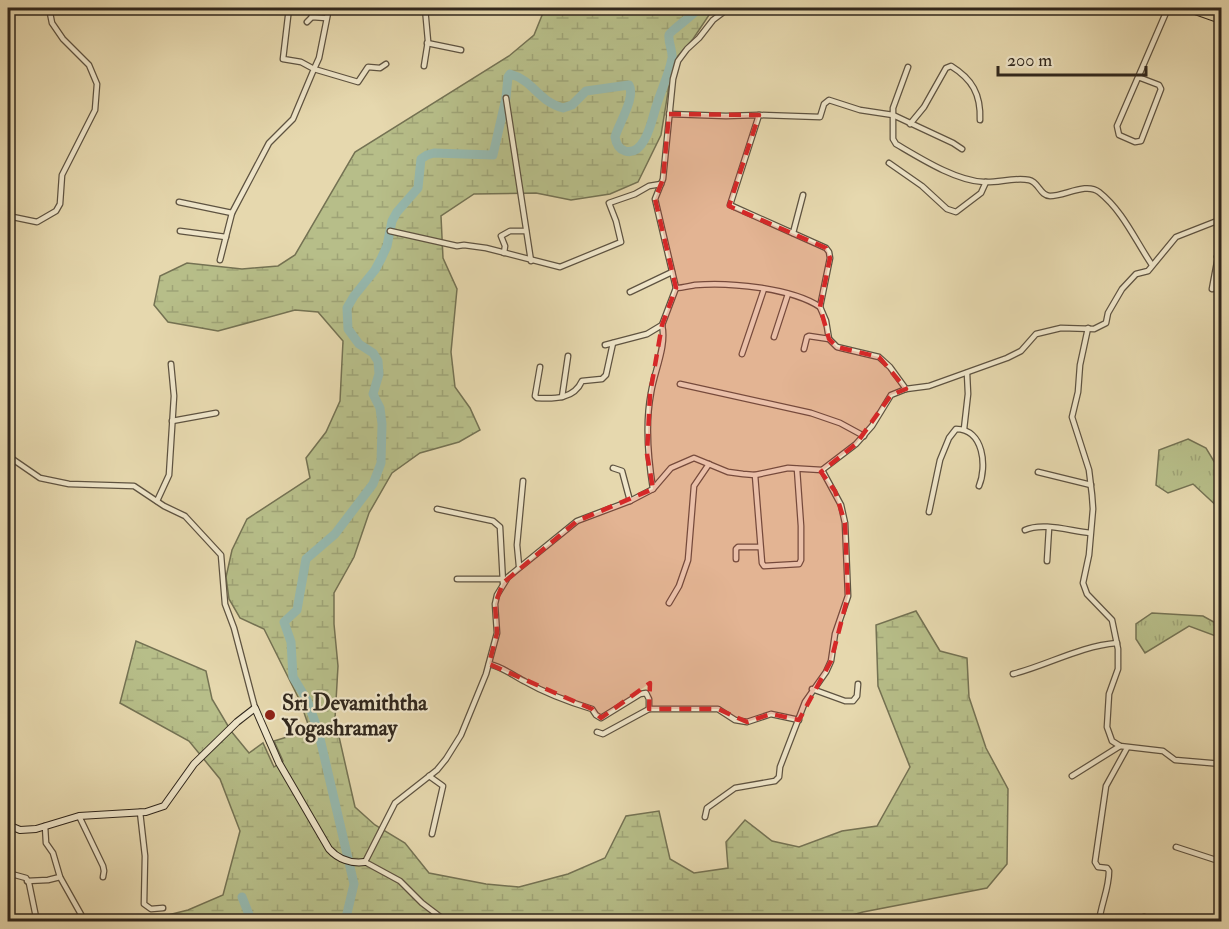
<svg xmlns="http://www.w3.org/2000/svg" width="1229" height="929" font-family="'IM FELL Double Pica',serif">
  <defs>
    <pattern id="grass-tufts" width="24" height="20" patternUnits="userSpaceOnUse" patternTransform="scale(1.5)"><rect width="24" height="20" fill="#b7be89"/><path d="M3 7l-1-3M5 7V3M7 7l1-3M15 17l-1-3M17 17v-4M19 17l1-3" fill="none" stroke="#9ea376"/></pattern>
    <pattern id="wetland-marsh" width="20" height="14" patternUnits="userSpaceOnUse" patternTransform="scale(1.5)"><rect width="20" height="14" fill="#b7be89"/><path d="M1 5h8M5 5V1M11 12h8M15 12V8" fill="none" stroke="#9ea376"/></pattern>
  </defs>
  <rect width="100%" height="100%" fill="#e6d8ae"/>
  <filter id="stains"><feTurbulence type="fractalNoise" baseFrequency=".00333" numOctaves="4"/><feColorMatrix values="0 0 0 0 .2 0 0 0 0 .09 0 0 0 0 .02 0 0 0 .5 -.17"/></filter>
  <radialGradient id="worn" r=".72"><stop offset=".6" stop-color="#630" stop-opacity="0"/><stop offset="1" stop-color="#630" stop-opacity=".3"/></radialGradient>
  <g fill="url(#grass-tufts)" stroke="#747253" stroke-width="1.5">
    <polygon points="1188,439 1206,448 1221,473 1221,510 1193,484 1168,493 1156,485 1159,450"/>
    <polygon points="1152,613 1203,616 1221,626 1221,638 1189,626 1145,653 1136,639 1136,624"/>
  </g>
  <polygon fill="url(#wetland-marsh)" stroke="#747253" stroke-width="1.5" points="545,8 719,8 711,12 693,39 677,57 669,86 661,135 638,182 610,194 571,200 536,193 474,194 441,216 443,258 457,289 451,352 455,387 470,408 480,430 459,442 420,453 392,473 369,513 354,557 334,593 334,624 338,666 335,719 355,807 375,825 405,843 429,873 486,884 519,887 568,874 605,858 626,816 659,811 670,859 694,873 728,868 726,842 745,820 772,841 799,847 842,831 877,826 910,767 878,686 876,625 916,611 940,651 967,658 969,697 986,748 1008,789 1007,864 987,888 863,912 827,922 144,921 188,910 223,895 240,831 220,779 189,741 120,703 136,641 206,671 212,699 231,731 249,753 263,743 274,767 283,761 274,741 310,730 300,701 264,629 240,618 229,599 226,577 232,550 247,519 310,478 306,458 326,432 340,401 343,341 318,312 295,310 218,331 168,322 154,305 160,276 187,263 242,269 278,266 295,255 355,152 509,56 534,35"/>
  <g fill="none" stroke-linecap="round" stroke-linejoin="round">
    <g stroke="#96b9af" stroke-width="9">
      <polyline points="242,897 252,922"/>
      <path d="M345,922l9,-38 -36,-154 -11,-30 -14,-23 -2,-35 -7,-20 13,-12 9,-51 29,-25 38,-50 8,-21 1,-39 -2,-16 -7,-14 6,-20 -1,-13 -5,-8 -14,-9 -11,-15 -1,-21 7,-12 21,-26 6,-11 6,-13 5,-25 5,-9 21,-24 3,-29 6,-4 7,-2 59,2 13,-57 2,-21 2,-3c23,6 29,28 53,34l9,-3 14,-14 43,-6c7,12 -10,38 -14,52 1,6 3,12 10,14 20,6 27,-32 31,-44 5,-17 13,-32 16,-49 1,-7 -4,-15 -3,-23 1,-4 25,-20 30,-27"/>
    </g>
    <defs>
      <g id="street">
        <polyline points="312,8 312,17"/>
        <polyline points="329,8 319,58 314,69 358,82 368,67 380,68 386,64"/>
        <polyline points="307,22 312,17 326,18"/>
        <polyline points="427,43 461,50"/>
        <polyline points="424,66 428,41 425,8"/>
        <polyline points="1138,77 1159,85 1161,89 1141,141 1135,142 1119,135 1117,126 1168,8"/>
        <polyline points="506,98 531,261"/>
        <polyline points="1222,112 1219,117 1222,120"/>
        <polyline points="669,114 726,116 759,115 730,205 826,248 829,252 830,258 820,307"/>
        <polyline points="759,115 820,117 824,104 829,100 860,110 893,115 893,108 908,67"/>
        <path d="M910,124l14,-17 22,-39 5,-2c21,13 30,28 29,54"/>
        <path d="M962,149l-9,-6 -60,-28v24l3,5c24,14 60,37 88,38 14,1 30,-5 45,-2 10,2 11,16 21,16 15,0 36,-14 49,-4 24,19 36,48 53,73"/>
        <polyline points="889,163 922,186 947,209 956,212 981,193 986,182"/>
        <polyline points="179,202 232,213"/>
        <polyline points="8,216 37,222 56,211 60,204 62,175 95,110 97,84 89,65 63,39 52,23 49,8"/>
        <polyline points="180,231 226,237"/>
        <polyline points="390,231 457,246 464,245 486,248 560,267 621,242 616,221 609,203 635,194 649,186 661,184"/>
        <polyline points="793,233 803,195"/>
        <polyline points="504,253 505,246 501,236 510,231 526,231"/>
        <polyline points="1217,257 1219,262 1217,286 1222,318"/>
        <polyline points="220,260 232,213 269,143 293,119 314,69 301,62 283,59 289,8"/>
        <path d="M676,288c6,0 13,-2 19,-3 34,-3 97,3 125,22l6,14 3,18"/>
        <polyline points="1212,289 1222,235"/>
        <polyline points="630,292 672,272"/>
        <polyline points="1088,328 1080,365 1078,392 1072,417 1089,470 1092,495 1093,509 1089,555 1083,583 1087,594 1112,620 1118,649 1118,669 1109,694 1107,727 1112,741 1120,746 1163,751 1175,760 1222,764"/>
        <polyline points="774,337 788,294"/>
        <polyline points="605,345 647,334 662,325"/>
        <polyline points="804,349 807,337 809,336 829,339 837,347 879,357 890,367 906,389"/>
        <polyline points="742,354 764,289"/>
        <path d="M540,367l-5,29 2,2c18,1 37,1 45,-17l20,-2 4,-4 7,-32"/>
        <polyline points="680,384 811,413 840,423 864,436"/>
        <polyline points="562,397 568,356"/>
        <polyline points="172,421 216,413"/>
        <polyline points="964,429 968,394 967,373"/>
        <polyline points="8,456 40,478 69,484 134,486 164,506 185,516 221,555 225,604 234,628 255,708"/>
        <polyline points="613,468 622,471 630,501"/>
        <polyline points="1038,472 1091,485"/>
        <polyline points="755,475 762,563 764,566 799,564 801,560 801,526 797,469"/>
        <polyline points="653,489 671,468 694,458 728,472 743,474 755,475 788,468 822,470 856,444 872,426 891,395 906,389 929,386 1007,358 1021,351 1036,334 1061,328 1094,329 1106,323 1108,313 1122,289 1136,274 1148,271 1176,237 1222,219"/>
        <polyline points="157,501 169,475 174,396 171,364"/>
        <polyline points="437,509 493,521 500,527 503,583"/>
        <path d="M929,512l11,-52 9,-22 7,-9c28,0 31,38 23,57"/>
        <path d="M1025,530c18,-8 45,1 65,3"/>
        <polyline points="736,559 736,549 738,547 760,547"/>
        <polyline points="1047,561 1049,528"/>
        <polyline points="519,566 517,545 523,481"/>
        <polyline points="457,579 503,579"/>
        <polyline points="669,603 679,586 688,560 694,486 709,464"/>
        <path d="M489,664c14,3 23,11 35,17 21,12 45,21 68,28l4,6 5,3 39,-24 6,-1 3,6v10"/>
        <path d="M1013,674c35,-9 67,-28 104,-31"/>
        <polyline points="812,689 845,701 853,701 857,696 858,684"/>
        <polyline points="597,732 603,734 649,709 718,709 735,720 747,722 771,714 799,720"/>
        <polyline points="429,776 443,786 432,834"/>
        <polyline points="1072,776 1120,746"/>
        <polyline points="140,812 145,856 144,904 151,909 163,908"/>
        <polyline points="79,816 103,866 104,871 103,877"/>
        <polyline points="705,817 707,808 735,788 775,781 779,777 780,767 805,702 826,672 831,661 835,634 848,596 845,523 841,505 822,470"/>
        <polyline points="45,826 46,843 53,853 60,877 83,918"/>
        <polyline points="1176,847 1222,862"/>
        <polyline points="8,873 26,878 29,883 37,922"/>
        <polyline points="27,881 48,880 60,877"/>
        <path d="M447,922l-25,-19 -22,-22 -35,-19 30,-59 42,-33 9,-11 15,-24 25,-61 11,-41 -2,-29 2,-9 11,-18 69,-56 53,-20 23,-12c-5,-31 -8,-65 -2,-96 3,-21 16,-47 11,-68l14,-37 -21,-89 8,-20 10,-100 5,-18 9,-12 12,-11 14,-18 16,-12"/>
        <path d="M1099,922c2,-18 10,-33 10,-51l-2,-3 -9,-1 -3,-5 11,-76 21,-38"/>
        <polyline points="1143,922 1144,917"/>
      </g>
      <path id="secondary" d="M8,825l12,5 16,-1 43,-13 67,-4 18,-6 30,-42 43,-42 18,-14 24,55 50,86c9,10 22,15 36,13"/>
      <polyline id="primary" points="1188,8 1222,20"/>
    </defs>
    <use href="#street" stroke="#5e5341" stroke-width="7"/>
    <use href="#secondary" stroke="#30271d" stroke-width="8"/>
    <use href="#primary" stroke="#30271d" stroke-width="9"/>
    <use href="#street" stroke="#efe6ca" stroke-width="4.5"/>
    <use href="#secondary" stroke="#efe6ca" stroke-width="6"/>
    <use href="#primary" stroke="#e6d8ae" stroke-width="7"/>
  </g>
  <path fill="#d62828" fill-opacity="0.2" stroke="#d62828" stroke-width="4.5" stroke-dasharray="12 8" stroke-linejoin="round" d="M669,114l90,1 -30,91 97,42 4,10 -10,49 9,32 8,8 42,10 27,32 -15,6 -35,49 -35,28 14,19 10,32 3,73 -17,65 -32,59 -28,-6 -24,8 -29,-13h-69l1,-26 -49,35 -9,-9 -103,-45 8,-31 -2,-29 8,-21 74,-62 76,-32 -6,-35 3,-60 12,-69 14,-37 -21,-89 8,-20z"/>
  <circle fill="#8f2418" stroke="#efe6ca" stroke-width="2" cx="270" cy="715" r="6"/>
  <g text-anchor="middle" stroke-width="4.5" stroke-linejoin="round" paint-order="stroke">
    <g font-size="22" font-weight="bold" fill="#30271d" stroke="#efe6ca" text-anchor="start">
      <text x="282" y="710">Sri Devamiththa<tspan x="282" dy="25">Yogashramay</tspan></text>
    </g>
  </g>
  <rect width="1229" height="929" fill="none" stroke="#e6d8ae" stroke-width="30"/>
  <rect x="9" y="9" width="1211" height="911" fill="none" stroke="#30271d" stroke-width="3"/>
  <rect x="15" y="15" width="1199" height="899" fill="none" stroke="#30271d" stroke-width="1.5"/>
  <path d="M998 66v9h148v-9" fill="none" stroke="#30271d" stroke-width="3"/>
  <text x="1007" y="66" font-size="18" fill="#30271d" stroke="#efe6ca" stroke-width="4.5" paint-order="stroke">200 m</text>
  <rect width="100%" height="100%" filter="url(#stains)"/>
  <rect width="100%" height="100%" fill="url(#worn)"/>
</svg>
